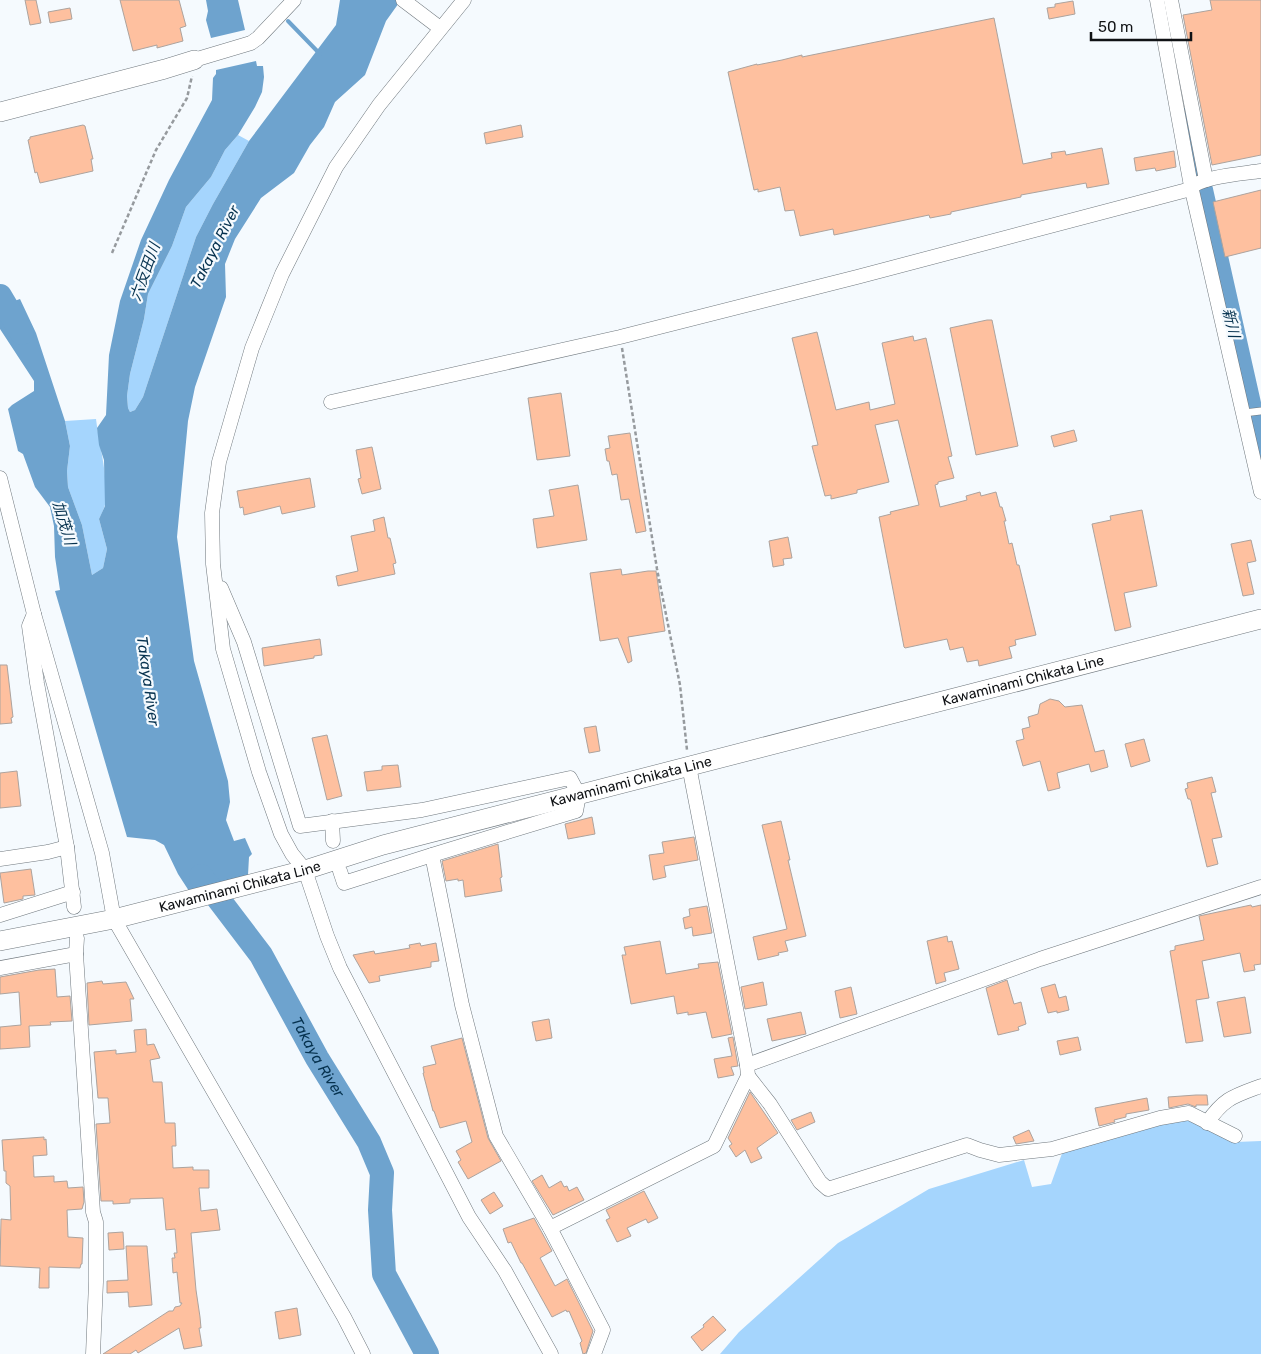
<svg xmlns="http://www.w3.org/2000/svg" width="1261" height="1354" font-family="Rubik,'Noto Sans JP',sans-serif">
  <rect width="100%" height="100%" fill="#f5fafe"/>
  <g fill="#a5d5fd">
    <polygon points="238,135 249,141 213,204 196,237 143,397 135,410 130,412 128,408 127,396 130,374 144,319 148,294 172,246 186,207 211,177 225,150"/>
    <path d="M96,419c3,27 13,58 9,86 -1,4 -4,10 -6,14l8,30 -4,19 -11,7 -10,-50 -14,-38 -1,-16 3,-25 -5,-25z"/>
    <polygon points="1179,1115 1236,1142 1261,1141 1261,1354 720,1354 739,1332 838,1243 929,1189 1024,1160 1032,1187 1051,1184 1065,1145"/>
  </g>
  <g fill="#6ea3ce">
    <polygon points="206,0 238,0 245,30 211,38 206,20 208,11"/>
    <polygon points="340,0 401,0 386,21 365,75 335,102 324,127 310,145 294,173 261,198 235,239 225,264 226,297 195,387 188,421 177,537 194,661 228,781 230,802 226,820 234,841 245,838 252,854 249,857 248,875 189,891 178,874 164,845 155,840 127,837 55,591 60,590 55,557 54,526 50,507 35,487 23,454 18,451 8,409 12,405 34,391 34,381 0,329 0,306 20,299 36,333 65,421 70,446 67,471 68,487 82,525 92,575 103,568 107,549 99,519 105,506 104,460 99,445 97,428 106,415 109,355 120,301 141,240 169,180 212,100 213,78 216,74 216,70 256,61 257,66 263,66 264,77 262,92 255,107 238,135 225,150 211,177 186,207 172,246 148,294 144,319 130,374 127,396 128,408 130,412 135,410 143,397 196,237 213,204 249,141 336,25"/>
  </g>
  <g fill="none" stroke-linecap="round" stroke-linejoin="round">
    <polyline stroke="#6ea3ce" stroke-width="4" points="288,21 320,54"/>
    <g stroke="#6ea3ce" stroke-width="24">
      <polyline points="1186,120 1198,176"/>
      <polyline points="1201,190 1261,457"/>
      <polyline points="0,296 22,333"/>
      <path id="s1" d="M201,876l60,79 56,103 52,84 13,31 -2,37 4,64 43,80"/>
    </g>
  </g>
  <g fill="#fec09f" stroke="#aca39e">
    <polygon points="25,0 36,0 41,23 30,25"/>
    <polygon points="120,0 179,0 186,26 180,28 183,41 157,48 157,45 133,51"/>
    <polygon points="1210,0 1261,0 1261,155 1212,165 1183,15 1212,10"/>
    <polygon points="1073,1 1075,14 1049,19 1047,8 1055,7 1055,4"/>
    <polygon points="70,8 72,19 50,23 48,12"/>
    <polygon points="994,18 1023,164 1052,158 1051,153 1065,151 1066,155 1102,148 1109,184 1087,188 1086,183 1021,195 1021,197 951,212 951,214 930,218 929,215 834,235 833,229 800,236 794,210 785,211 780,187 758,192 758,189 754,190 728,72 757,64 757,65 782,60 802,55 802,57"/>
    <polygon points="83,125 85,126 93,159 91,159 93,171 40,183 37,172 35,173 28,140 30,139 30,137"/>
    <polygon points="521,125 523,137 486,144 484,133"/>
    <polygon points="1174,151 1176,167 1156,171 1155,168 1136,171 1134,158"/>
    <polygon points="1261,190 1261,248 1225,257 1213,202"/>
    <polygon points="987,320 992,320 1018,446 976,455 950,328"/>
    <polygon points="817,332 836,410 869,402 870,410 895,404 882,343 913,336 914,341 926,338 952,456 948,457 954,478 938,482 938,484 935,485 940,507 967,500 966,496 980,492 981,496 996,492 1000,507 1002,507 1006,521 1004,521 1009,544 1012,543 1017,565 1019,565 1036,635 1015,640 1016,645 1009,647 1012,658 979,666 978,660 967,662 963,647 950,650 947,639 905,648 904,647 879,517 891,514 890,512 919,505 898,420 875,425 889,482 857,490 857,493 831,499 831,495 825,496 812,446 818,445 792,338"/>
    <polygon points="561,393 570,456 537,460 528,398"/>
    <polygon points="1074,430 1077,441 1054,447 1051,436"/>
    <polygon points="630,433 646,531 636,533 629,499 621,500 617,474 612,475 609,461 607,461 605,449 610,448 608,436"/>
    <polygon points="372,447 381,489 362,494 358,479 361,478 356,450"/>
    <polygon points="310,478 315,507 282,514 280,506 244,515 243,507 240,508 237,491"/>
    <polygon points="578,485 587,540 537,548 533,519 554,516 549,490"/>
    <polygon points="1142,510 1157,586 1124,593 1131,627 1115,631 1092,524 1111,520 1110,516"/>
    <polygon points="384,517 388,538 390,538 396,563 393,564 395,574 338,586 336,576 358,571 351,536 375,531 373,520"/>
    <polygon points="788,537 792,558 783,559 784,565 773,567 769,541"/>
    <polygon points="1251,540 1256,561 1247,563 1254,594 1243,596 1231,544"/>
    <polygon points="621,569 622,575 648,571 656,571 665,631 628,637 632,661 628,663 618,638 600,641 590,573"/>
    <polygon points="320,639 322,655 314,656 314,658 264,666 262,648"/>
    <polygon points="0,665 7,665 13,717 11,718 12,723 0,724"/>
    <polygon points="1050,699 1059,701 1065,707 1082,705 1095,752 1104,750 1108,767 1091,772 1089,764 1057,773 1060,788 1048,791 1040,761 1023,766 1016,741 1024,739 1022,729 1030,727 1028,717 1038,714 1040,704"/>
    <polygon points="596,726 600,751 589,753 584,728"/>
    <polygon points="327,735 342,796 327,800 312,738"/>
    <polygon points="1144,739 1150,761 1131,767 1125,744"/>
    <polygon points="398,765 401,787 367,791 364,772 382,770 382,766"/>
    <polygon points="17,771 21,806 0,808 0,773"/>
    <polygon points="1212,777 1216,792 1211,793 1222,837 1212,839 1218,864 1207,867 1191,801 1190,799 1188,799 1185,789 1188,788 1187,783"/>
    <polygon points="592,817 595,834 568,839 565,824"/>
    <polygon points="781,821 790,860 788,860 806,936 785,941 788,951 778,953 779,955 758,960 753,937 787,929 762,825"/>
    <polygon points="694,837 698,860 664,866 666,877 653,880 649,855 664,853 662,842"/>
    <polygon points="498,844 502,877 500,878 502,891 465,897 463,880 458,881 458,879 446,881 442,861"/>
    <polygon points="31,869 35,895 23,896 23,899 4,903 0,873"/>
    <polygon points="1251,905 1252,907 1261,905 1261,964 1254,965 1255,970 1244,972 1240,953 1202,961 1209,998 1196,1000 1203,1041 1186,1043 1170,951 1175,950 1175,946 1204,940 1199,916"/>
    <polygon points="707,906 712,933 693,936 692,927 685,929 683,918 690,916 689,909"/>
    <polygon points="947,936 948,942 952,941 959,969 944,973 946,981 936,984 927,941"/>
    <polygon points="660,941 666,974 699,968 698,964 718,962 732,1034 712,1038 706,1012 688,1015 688,1012 677,1014 674,996 631,1004 622,955 626,955 624,947"/>
    <polygon points="420,943 421,946 436,943 439,961 431,962 431,967 379,976 380,981 369,983 353,955 374,951 375,954 410,948 409,945"/>
    <polygon points="55,969 57,997 70,996 72,1021 50,1022 51,1025 29,1026 30,1047 0,1049 0,1027 21,1025 19,992 0,994 0,977 39,970"/>
    <polygon points="1007,980 1014,1004 1021,1002 1026,1024 1018,1027 1019,1030 998,1035 986,988"/>
    <polygon points="102,981 103,984 126,982 134,999 130,999 132,1021 89,1025 87,983"/>
    <polygon points="763,982 767,1005 745,1009 741,987"/>
    <polygon points="1055,984 1059,998 1066,996 1069,1010 1057,1013 1057,1011 1048,1013 1041,988"/>
    <polygon points="851,987 857,1014 840,1018 835,991"/>
    <polygon points="1245,997 1251,1033 1224,1037 1217,1002"/>
    <polygon points="801,1012 806,1034 772,1041 767,1019"/>
    <polygon points="549,1019 552,1038 536,1041 532,1022"/>
    <polygon points="146,1029 147,1045 154,1044 160,1058 150,1060 153,1082 162,1082 165,1123 175,1123 176,1146 172,1146 173,1168 193,1167 193,1170 209,1170 209,1188 199,1188 201,1211 217,1209 220,1230 191,1233 196,1290 200,1317 201,1328 199,1328 202,1346 184,1349 179,1328 138,1353 136,1350 130,1354 103,1354 169,1311 173,1311 175,1307 180,1306 182,1303 180,1303 177,1272 173,1273 172,1258 175,1258 174,1253 177,1253 175,1229 166,1230 163,1198 130,1199 130,1203 113,1204 113,1201 101,1201 96,1124 110,1123 108,1098 98,1098 94,1052 116,1050 116,1054 136,1052 134,1030"/>
    <polygon points="733,1037 738,1066 731,1067 734,1075 718,1078 714,1059 732,1056 728,1038"/>
    <polygon points="1078,1037 1081,1050 1060,1055 1057,1041"/>
    <polygon points="462,1038 488,1138 501,1161 468,1179 458,1162 461,1160 456,1151 472,1142 466,1121 440,1128 434,1111 433,1111 423,1073 424,1073 423,1067 436,1064 431,1046"/>
    <polygon points="750,1092 778,1133 757,1148 762,1158 751,1163 745,1150 736,1157 729,1146 732,1144 728,1138"/>
    <polygon points="1196,1095 1207,1095 1208,1105 1196,1105 1196,1107 1188,1104 1169,1108 1168,1097"/>
    <polygon points="1147,1098 1149,1110 1126,1114 1126,1117 1114,1120 1115,1122 1099,1126 1095,1108"/>
    <polygon points="811,1112 815,1122 797,1130 791,1120"/>
    <polygon points="1029,1130 1034,1141 1016,1144 1013,1137"/>
    <polygon points="44,1137 44,1140 46,1139 47,1155 33,1156 34,1177 54,1176 54,1182 67,1181 68,1188 83,1187 84,1202 82,1209 67,1210 68,1237 83,1238 82,1264 81,1264 80,1268 49,1267 49,1288 39,1288 40,1268 0,1266 1,1219 11,1220 10,1186 6,1183 6,1171 4,1171 2,1140"/>
    <polygon points="542,1175 549,1188 561,1181 564,1187 567,1186 569,1191 577,1187 584,1200 553,1215 532,1181"/>
    <polygon points="644,1191 658,1218 648,1223 646,1219 627,1228 631,1236 617,1242 606,1220 610,1218 606,1210"/>
    <polygon points="494,1192 503,1206 490,1214 481,1200"/>
    <polygon points="534,1218 552,1251 540,1258 555,1286 567,1279 593,1331 586,1353 583,1354 580,1343 582,1341 569,1311 567,1312 566,1310 552,1317 522,1263 521,1263 511,1242 508,1243 503,1229"/>
    <polygon points="123,1232 124,1249 109,1250 108,1233"/>
    <polygon points="126,1246 147,1246 152,1305 129,1307 128,1292 107,1293 107,1281 128,1280"/>
    <polygon points="297,1308 301,1335 279,1339 275,1312"/>
    <polygon points="713,1316 726,1330 702,1351 691,1337 704,1327 703,1325"/>
  </g>
  <g fill="none" stroke-linecap="round" stroke-linejoin="round">
    <defs>
      <polyline id="lane" points="1244,413 1261,411"/>
      <g id="street">
        <polyline points="403,0 440,28"/>
        <polyline points="464,0 379,105 336,167 282,274 252,348 234,410 219,462 212,513 213,564 223,649 259,772 281,834 292,854 305,870 327,936 340,968 469,1217 505,1271 551,1354"/>
        <polyline points="1157,0 1191,186 1261,492"/>
        <polyline points="1171,0 1206,180"/>
        <polyline points="194,60 251,43 258,38 294,0"/>
        <path d="M331,402l289,-65 237,-60 330,-87c14,-14 54,-16 74,-19"/>
        <polyline points="0,478 34,614 102,853 114,919 344,1317 363,1354"/>
        <polyline points="221,588 244,642 300,826 422,810 570,778 579,795 576,811 432,855 344,883 340,871"/>
        <polyline points="34,614 29,626 37,683 67,847 74,907"/>
        <polyline points="332,821 333,841"/>
        <polyline points="432,855 462,1005 496,1136 550,1228 603,1330 594,1354"/>
        <polyline points="0,859 48,852 67,847"/>
        <polyline points="0,915 73,892"/>
        <polyline points="77,938 76,954 93,1212 96,1222 96,1282 93,1354"/>
        <polyline points="0,968 76,954"/>
        <polyline points="747,1065 1040,959 1261,887"/>
        <polyline points="748,1076 770,1104 820,1182 828,1189 967,1145 980,1150 999,1155 1052,1149 1160,1118 1189,1113 1235,1136"/>
        <path d="M1207,1123c17,-25 27,-27 54,-37"/>
        <polyline points="550,1228 714,1146 748,1076 747,1065 689,766"/>
      </g>
      <g id="secondary">
        <polyline points="0,112 165,69 194,60"/>
        <path id="s2" d="M0,941l114,-22 191,-49 78,-25 878,-226"/>
      </g>
    </defs>
    <use href="#lane" stroke="#70787e" stroke-width="8"/>
    <use href="#street" stroke="#70787e" stroke-width="15"/>
    <use href="#secondary" stroke="#70787e" stroke-width="20"/>
    <g stroke="#969a9e" stroke-width="2.5" stroke-dasharray="4 2.5" stroke-linecap="butt">
      <polyline points="112,253 156,150 187,98 192,76"/>
      <polyline points="622,348 657,569 680,685 687,750"/>
    </g>
    <use href="#lane" stroke="#fff" stroke-width="7"/>
    <use href="#street" stroke="#fff" stroke-width="14"/>
    <use href="#secondary" stroke="#fff" stroke-width="19"/>
  </g>
  <g text-anchor="middle" stroke-width="4.5" stroke-linejoin="round" paint-order="stroke">
    <g font-size="14" fill="#101215" stroke="#f5fafe">
      <text dy="5" stroke="none"><textPath href="#s2" startOffset="1056">Kawaminami Chikata Line</textPath></text>
      <text dy="5" stroke="none"><textPath href="#s2" startOffset="651">Kawaminami Chikata Line</textPath></text>
      <text dy="5" stroke="none"><textPath href="#s2" startOffset="246">Kawaminami Chikata Line</textPath></text>
    </g>
    <g font-size="15" font-style="italic" fill="#06324f" stroke="#f5fafe">
      <text transform="translate(215 247) rotate(-63)" y="5">Takaya River</text>
      <text transform="translate(145 272) rotate(-70)" y="5">六反田川</text>
      <text transform="translate(1231 323) rotate(77)" y="5">新川</text>
      <text transform="translate(64 523) rotate(73)" y="5">加茂川</text>
      <text transform="translate(148 681) rotate(82)" y="5">Takaya River</text>
      <text dy="5" stroke="none"><textPath href="#s1" startOffset="216">Takaya River</textPath></text>
    </g>
  </g>
  <path d="M1091 32v8h100v-8" fill="none" stroke="#101215" stroke-width="2.5"/>
  <text x="1098" y="32" font-size="15" fill="#101215" stroke="#f5fafe" stroke-width="4" paint-order="stroke">50 m</text>
</svg>
